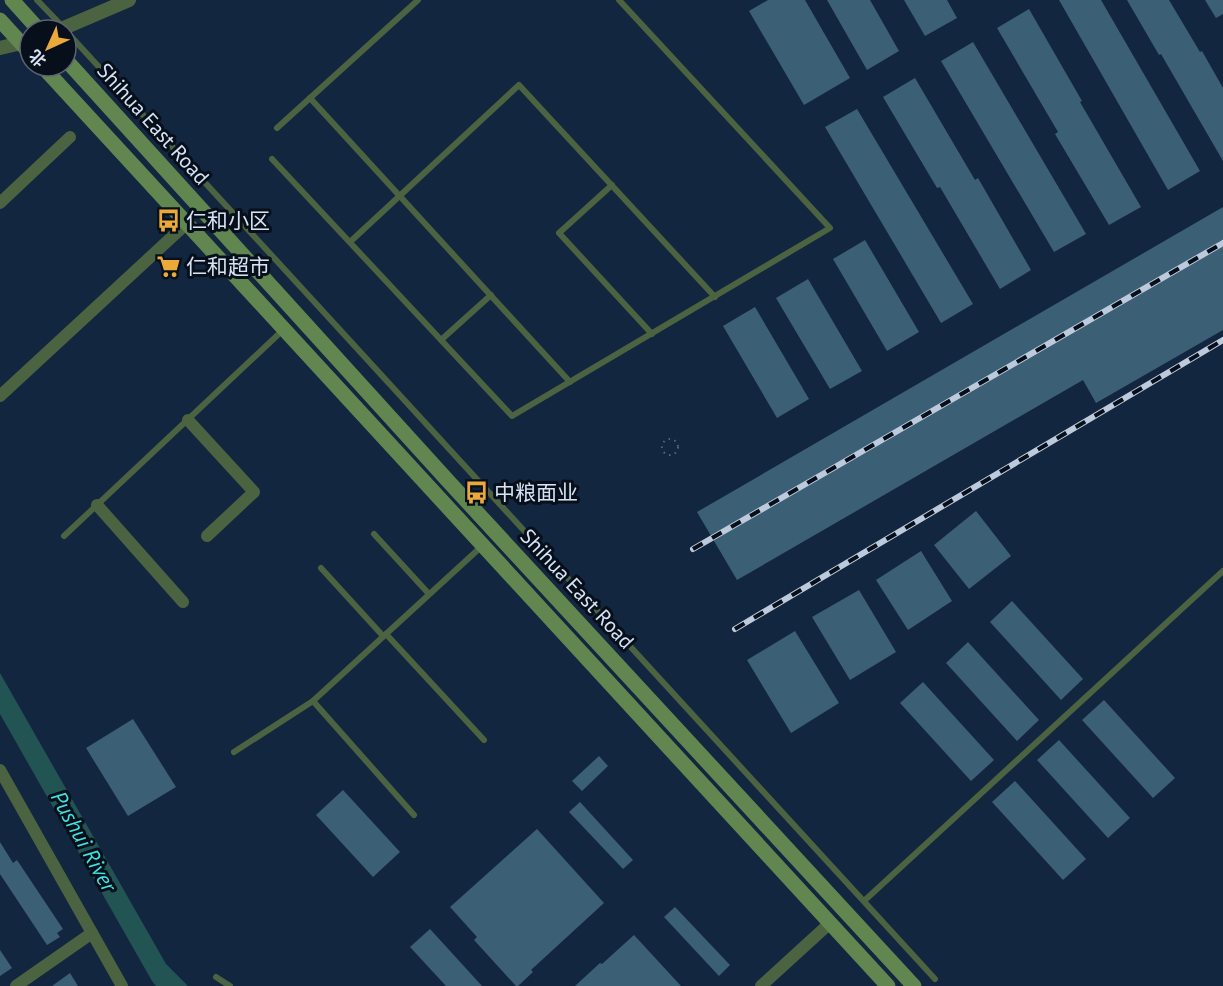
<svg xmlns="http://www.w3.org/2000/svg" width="1223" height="986" font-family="'PT Sans','Noto Sans SC',sans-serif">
  <rect width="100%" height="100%" fill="#13263f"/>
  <polygon fill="#225454" points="0,673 166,964 188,986 156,986 152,981 0,714"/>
  <g fill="#3b5f74">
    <polygon points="768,0 805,0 850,78 804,105 749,11"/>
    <polygon points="827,0 870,0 899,51 867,70"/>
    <polygon points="904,0 947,0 957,18 925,36"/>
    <polygon points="1059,0 1101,0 1200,171 1168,190"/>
    <polygon points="1127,0 1169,0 1200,52 1202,51 1223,88 1223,161 1161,54 1159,55"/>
    <polygon points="1205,0 1223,0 1223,14 1216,18"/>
    <polygon points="1029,9 1082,101 1080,102 1141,207 1109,225 1055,134 1058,132 997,28"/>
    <polygon points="973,42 1086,234 1054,252 941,61"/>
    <polygon points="915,78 975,180 978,178 1031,270 1000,289 940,187 937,188 883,97"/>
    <polygon points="857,109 973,304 941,323 825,127"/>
    <polygon points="1223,207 1223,330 1096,403 1083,380 737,580 697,512"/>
    <polygon points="865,240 919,332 887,351 833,259"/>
    <polygon points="808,279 862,371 830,389 776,298"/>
    <polygon points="755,307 809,399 777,418 723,326"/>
    <polygon points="976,511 1011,556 969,589 934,545"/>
    <polygon points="921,551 952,601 908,630 876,580"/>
    <polygon points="859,590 896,652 850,680 812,617"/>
    <polygon points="1012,601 1083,679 1061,700 990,622"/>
    <polygon points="795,631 839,703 791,733 747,660"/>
    <polygon points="968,642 1039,720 1017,741 946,663"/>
    <polygon points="923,682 994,760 971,781 900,703"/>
    <polygon points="1104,700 1175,778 1153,798 1082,720"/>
    <polygon points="133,719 176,787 128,816 86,748"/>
    <polygon points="1059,740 1130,818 1108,838 1037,760"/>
    <polygon points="599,756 608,766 582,791 572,781"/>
    <polygon points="1015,781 1086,859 1063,880 992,802"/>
    <polygon points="343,790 400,852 373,877 316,815"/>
    <polygon points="580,802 633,860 623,869 569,812"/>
    <polygon points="537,829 604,903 531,970 533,972 518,986 516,986 474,940 477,937 450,907"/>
    <polygon points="0,842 13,863 17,860 63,929 57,933 60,937 47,945 0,874"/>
    <polygon points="675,907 730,965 719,976 664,917"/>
    <polygon points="430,929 482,986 446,986 410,947"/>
    <polygon points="634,935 681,986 575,986 600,963 602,964"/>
    <polygon points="0,950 12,968 0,976"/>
    <polygon points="70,973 78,986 52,986"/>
  </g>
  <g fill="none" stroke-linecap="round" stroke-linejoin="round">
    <circle stroke="#57677e" stroke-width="2" stroke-dasharray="1.5 4.5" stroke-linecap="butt" cx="670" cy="447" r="8"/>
    <g stroke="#4c6341" stroke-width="6">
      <polyline points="37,0 63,27"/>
      <polyline points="66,31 935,979"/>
      <polyline points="310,98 570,382"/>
      <polyline points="277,128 418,0"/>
      <polyline points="272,159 512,416 830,228 619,0"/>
      <polyline points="612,185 559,233 652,334"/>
      <polyline points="350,242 519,85 715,297"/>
      <polyline points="441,340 491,295"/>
      <polyline points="374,534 429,594"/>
      <polyline points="64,536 283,330"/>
      <polyline points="321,568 383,636"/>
      <polyline points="386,634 484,740"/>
      <polyline points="313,701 414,815"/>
      <polyline points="234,752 313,701 482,546"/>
      <polyline points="864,901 1223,571"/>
      <polyline points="216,977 230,986"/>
    </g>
    <g stroke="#4c6341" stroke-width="12">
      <polyline points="0,203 70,137"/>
      <polyline points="0,396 186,224"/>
      <polyline points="188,420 254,492 207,536"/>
      <polyline points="97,505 183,602"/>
      <polyline points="0,770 122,986"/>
      <polyline points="16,986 92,933"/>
      <polyline points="761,986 830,923"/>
    </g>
    <g stroke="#4c6341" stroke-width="14">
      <polyline points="59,30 129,0"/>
      <polyline points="0,48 30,41"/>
    </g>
    <g stroke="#61864f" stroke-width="15">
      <polyline points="12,0 39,30"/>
      <polyline points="0,20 30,53"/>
      <polyline points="66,60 449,482 914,986"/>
      <polyline points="42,66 888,986"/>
    </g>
    <defs>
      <g id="rail">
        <polyline points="693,549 1223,243"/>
        <polyline points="735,629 1223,340"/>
      </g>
    </defs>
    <use href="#rail" stroke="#bdcadc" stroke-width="6"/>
    <use href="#rail" stroke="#070f1a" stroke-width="4" stroke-dasharray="11" stroke-linecap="butt"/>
  </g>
  <defs>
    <symbol id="bus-bare" viewBox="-9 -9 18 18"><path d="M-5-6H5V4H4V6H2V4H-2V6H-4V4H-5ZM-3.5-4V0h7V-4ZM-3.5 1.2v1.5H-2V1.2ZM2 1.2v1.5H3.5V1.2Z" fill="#eba93a" stroke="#070f1a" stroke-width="2.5" paint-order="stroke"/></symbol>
    <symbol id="supermarket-bare" viewBox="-9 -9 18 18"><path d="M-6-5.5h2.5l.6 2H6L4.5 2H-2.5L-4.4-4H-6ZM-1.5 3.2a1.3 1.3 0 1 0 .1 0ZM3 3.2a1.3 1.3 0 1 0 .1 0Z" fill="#eba93a" stroke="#070f1a" stroke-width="2.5" paint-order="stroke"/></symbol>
  </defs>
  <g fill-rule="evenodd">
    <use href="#bus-bare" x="152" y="204" width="33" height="33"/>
    <use href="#supermarket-bare" x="152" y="250" width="33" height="33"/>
    <use href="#bus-bare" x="460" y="476" width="33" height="33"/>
  </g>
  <g text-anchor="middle" stroke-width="6" stroke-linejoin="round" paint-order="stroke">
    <g font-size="21" fill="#d7e3f4" stroke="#070f1a">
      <text transform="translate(153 124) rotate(48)" y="7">Shihua East Road</text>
      <text transform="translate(577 589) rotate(47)" y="7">Shihua East Road</text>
    </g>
    <g font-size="21" fill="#d7e3f4" stroke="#070f1a" text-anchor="start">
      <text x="186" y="228">仁和小区</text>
      <text x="186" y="274">仁和超市</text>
      <text x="494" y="500">中粮面业</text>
    </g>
    <g font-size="22" font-style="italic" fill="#3ee4e5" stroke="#070f1a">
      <text transform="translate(84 841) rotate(61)" y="8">Pushui River</text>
    </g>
  </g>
  <g transform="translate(48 48) rotate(225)"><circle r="28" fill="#070f1a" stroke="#5a6471" stroke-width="1.5"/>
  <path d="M0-4.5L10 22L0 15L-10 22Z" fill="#eba93a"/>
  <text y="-9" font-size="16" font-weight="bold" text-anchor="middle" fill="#d7e3f4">北</text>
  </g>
</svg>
